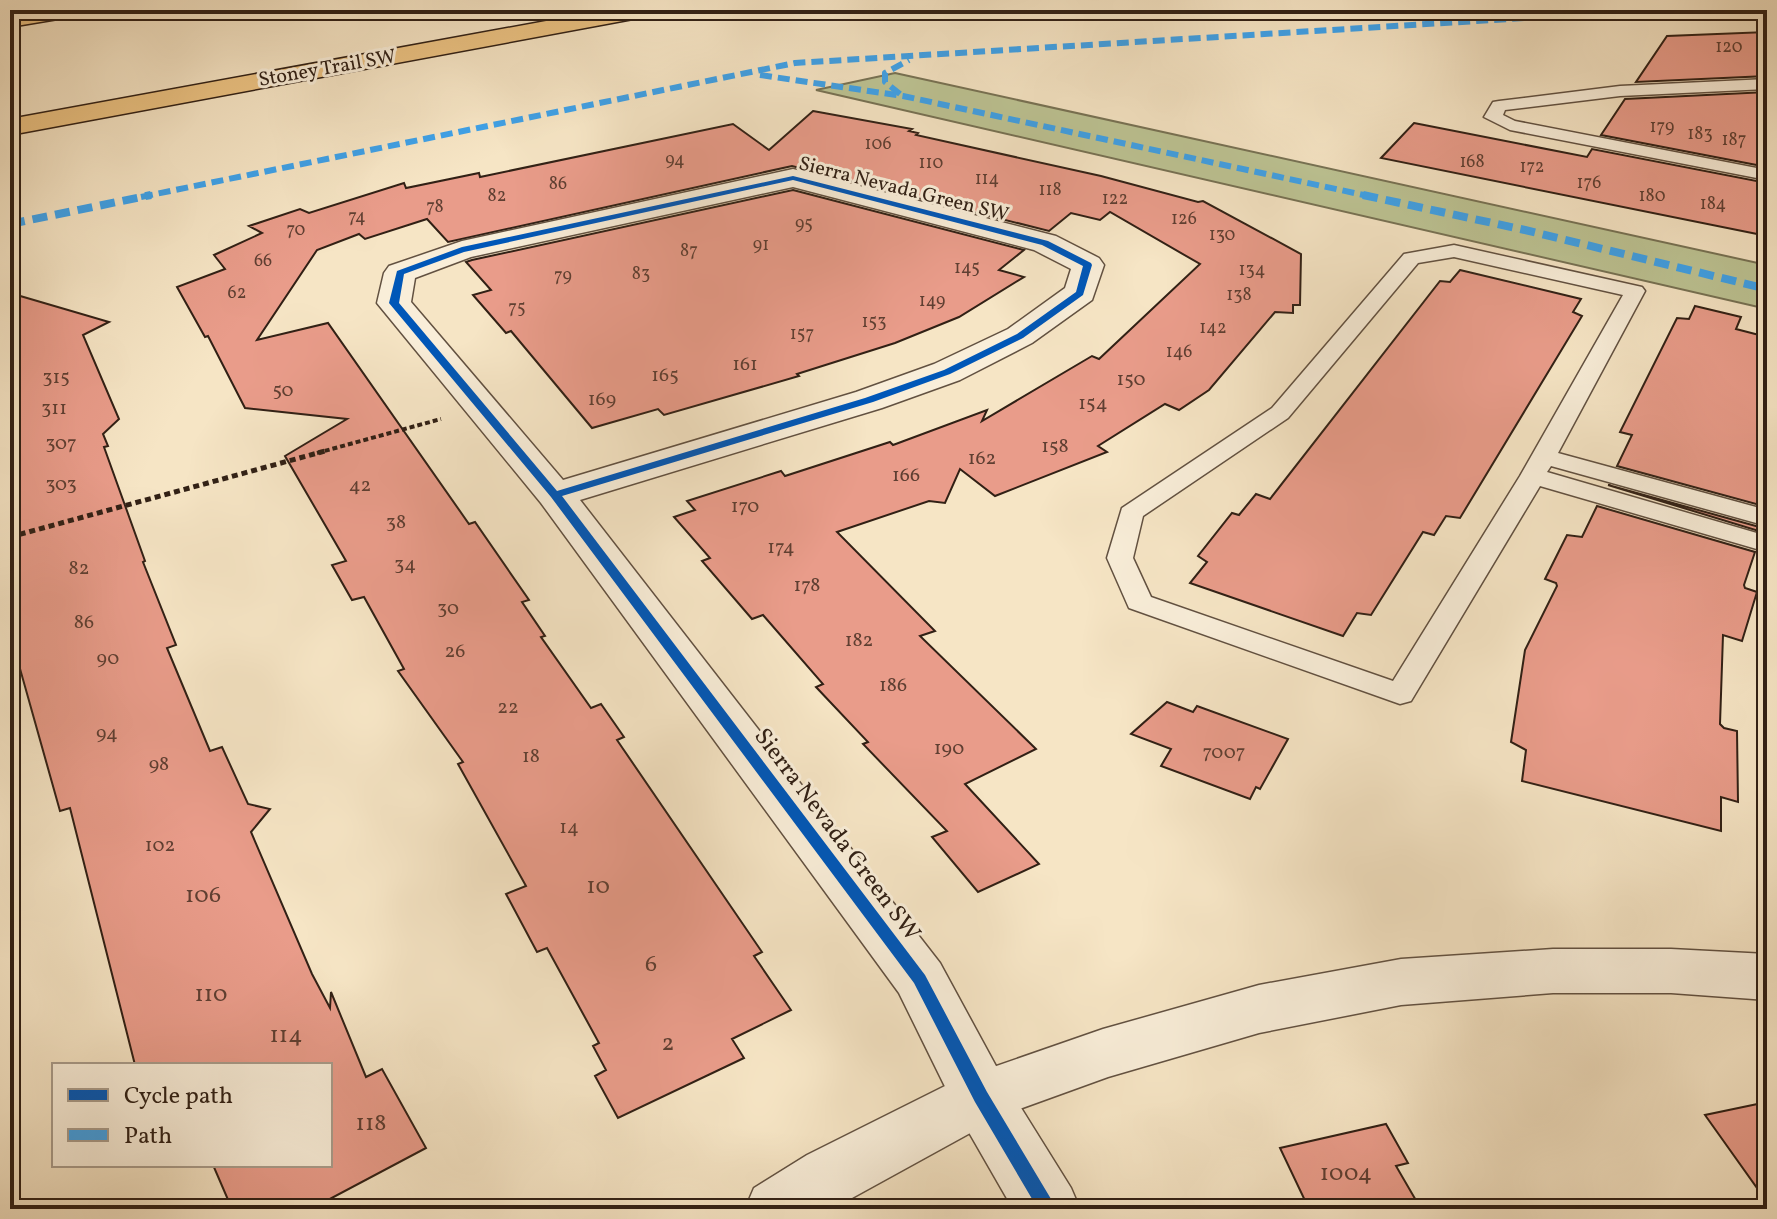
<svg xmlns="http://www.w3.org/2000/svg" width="1777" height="1219" font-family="Vollkorn,serif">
  <rect width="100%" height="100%" fill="#f6e5c5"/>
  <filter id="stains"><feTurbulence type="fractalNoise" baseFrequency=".0025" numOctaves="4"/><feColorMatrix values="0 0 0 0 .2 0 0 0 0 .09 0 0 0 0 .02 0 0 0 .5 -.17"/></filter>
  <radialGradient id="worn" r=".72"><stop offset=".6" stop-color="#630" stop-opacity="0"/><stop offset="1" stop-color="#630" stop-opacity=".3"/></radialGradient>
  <polygon fill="#bdc494" stroke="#777254" stroke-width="2" points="895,73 1767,265 1767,309 816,90"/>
  <g fill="#e99c8a" stroke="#312015" stroke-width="2">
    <polygon points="1767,32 1767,76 1636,82 1667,36"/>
    <polygon points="1767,92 1767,167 1601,135 1625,99"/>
    <polygon points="813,111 912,129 909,131 918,133 916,135 1101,176 1198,202 1203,201 1301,254 1300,305 1293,305 1293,313 1275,312 1209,390 1179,410 1165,404 1098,446 1107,452 995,496 960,469 945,503 929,501 837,532 935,631 920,636 1036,749 965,784 1039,864 978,892 932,837 947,831 863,744 868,742 816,687 823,684 763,615 752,619 702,561 710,558 674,517 695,510 687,501 781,471 785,476 890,442 893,445 987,410 982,421 1092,356 1099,359 1200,264 1110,212 1100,220 1071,213 1049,231 792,166 448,242 427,219 365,239 359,234 317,250 257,340 328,323 469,524 475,522 529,600 522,602 545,636 541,637 591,708 601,704 624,737 617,740 762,952 754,956 791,1010 732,1039 744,1058 618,1118 595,1076 606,1070 593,1046 599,1043 547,948 537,952 506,894 526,886 458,764 463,762 398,671 404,669 364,597 352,600 332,565 346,561 285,456 347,419 245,408 208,336 205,337 177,287 225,269 214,255 262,233 249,226 300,209 309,213 404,183 406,188 479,173 480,177 733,124 769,150"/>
    <polygon points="1414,123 1587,157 1592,149 1767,183 1767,236 1381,158"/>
    <polygon points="793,190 1024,250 999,270 1024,277 959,317 895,343 797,374 799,376 664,415 658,409 592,428 511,331 506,333 473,295 491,290 466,262 472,260"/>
    <polygon points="1460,270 1581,299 1573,312 1582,316 1460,518 1446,516 1434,535 1423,532 1371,615 1357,613 1343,636 1190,583 1207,562 1198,556 1232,513 1239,515 1256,494 1270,499 1440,281 1450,282"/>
    <polygon points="10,293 109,322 83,335 119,419 103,434 108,446 104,447 145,561 143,562 176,645 167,648 210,751 222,747 248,804 270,809 251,832 312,974 330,1008 331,992 366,1077 382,1069 426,1148 311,1209 232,1209 213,1165 330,1165 330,1065 135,1065 70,808 60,811 17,658 10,661"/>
    <polygon points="1695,306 1741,317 1736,329 1767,337 1767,507 1617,466 1632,435 1620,432 1677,318 1689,319"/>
    <polygon points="1608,485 1763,528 1762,532"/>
    <polygon points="1597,506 1755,552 1744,585 1745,588 1757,592 1742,641 1723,635 1720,724 1724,728 1737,731 1738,802 1721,797 1721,831 1522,781 1526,750 1511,742 1525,650 1557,586 1556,583 1545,579 1567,535 1582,537"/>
    <polygon points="1167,702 1193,712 1197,706 1288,739 1260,789 1256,787 1250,799 1161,766 1171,749 1131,734"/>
    <polygon points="1767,1102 1767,1202 1705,1115"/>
    <polygon points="1386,1124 1408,1163 1396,1166 1421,1209 1309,1209 1280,1148"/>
  </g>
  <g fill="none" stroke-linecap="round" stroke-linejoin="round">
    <defs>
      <g id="service">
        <polygon points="1767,79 1767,89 1620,96 1505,110 1503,115 1515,121 1767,170 1767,180 1510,130 1484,117 1493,102 1499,101 1620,86"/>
        <path d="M1454,245l188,42 3,4 -87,162 209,57v16l-216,-60 -4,6 220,64v16l-227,-66 -129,215 -11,3 -271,-96 -22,-50 15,-50 150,-100 132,-154zM1454,257l169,38 -103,181 -127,205 -242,-84 -18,-39 10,-42 145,-98 130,-155z"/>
      </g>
      <path id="minor" d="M793,169l263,67 43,22 5,7 -12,35 -60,43 -72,37 -78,28 -302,92 360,463 63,116 68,109 9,21h-67l-54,-94 -60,-122 -358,-490 -164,-200 7,-30 5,-7 73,-25zM793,187l241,63 37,19 -6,19 -57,41 -74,35 -78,28 -293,88 -152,-178 4,-24 56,-21z"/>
      <polygon id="tertiary" points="1553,949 1671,949 1767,954 1767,1000 1671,993 1553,993 1401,1005 1259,1033 1108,1077 1003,1115 832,1209 745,1209 754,1188 807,1155 959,1079 1103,1029 1259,985 1401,959"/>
      <g id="motorway">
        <polygon points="28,10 82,10 78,15 70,17 10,27 10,13"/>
        <polygon points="606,10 656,10 652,15 644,17 10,135 10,119"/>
      </g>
    </defs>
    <use href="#service" stroke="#625141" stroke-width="3"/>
    <use href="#minor" stroke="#625141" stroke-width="3"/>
    <use href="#tertiary" stroke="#625141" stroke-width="3"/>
    <use href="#motorway" stroke="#312015" stroke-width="3"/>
    <polyline stroke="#312015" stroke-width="4" stroke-dasharray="5 3" stroke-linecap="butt" points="317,453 441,419"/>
    <polyline stroke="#312015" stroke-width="5" stroke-dasharray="6 4" stroke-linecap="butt" points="10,537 325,451"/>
    <use href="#service" fill="#f9eed9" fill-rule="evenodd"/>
    <use href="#minor" fill="#f9eed9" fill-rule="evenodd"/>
    <use href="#tertiary" fill="#f9eed9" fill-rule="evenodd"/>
    <use href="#motorway" fill="#ebc282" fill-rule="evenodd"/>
    <g stroke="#3ea2ea" stroke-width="6" stroke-dasharray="12 6" stroke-linecap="butt">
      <polyline points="760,75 903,96 1373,197"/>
      <polyline points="900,94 885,82 885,73 909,60"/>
      <polyline points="141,197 795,63 1655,10"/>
    </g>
    <g stroke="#3ea2ea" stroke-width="8" stroke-dasharray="15 8" stroke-linecap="butt">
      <polyline points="1363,195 1525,230 1767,289"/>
      <polyline points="10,224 151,195"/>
    </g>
    <defs>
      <path id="cycleway" d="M793,176l255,65 43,22 1,2 -9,30 -60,43 -73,36 -77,28 -311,94 363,479 62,117 70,117h-19l-63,-107 -61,-119 -363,-486 -162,-194 8,-32 65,-24zM793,180l249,65 41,21 -7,26 -59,42 -73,36 -79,28 -308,93 -158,-188 5,-29 60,-22z"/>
    </defs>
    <use href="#cycleway" stroke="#f9eed9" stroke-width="5"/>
    <use href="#cycleway" fill="#0057b8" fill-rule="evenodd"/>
  </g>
  <g text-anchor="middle" stroke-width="6" stroke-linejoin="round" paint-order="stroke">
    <g font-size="18" fill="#5f3f32">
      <text x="1729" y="52">120</text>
      <text x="1662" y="132">179</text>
      <text x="1700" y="139">183</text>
      <text x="1734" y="145">187</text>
      <text x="878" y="149">106</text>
      <text x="675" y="165">94</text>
      <text x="1472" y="167">168</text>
      <text x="931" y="168">110</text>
      <text x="1532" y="172">172</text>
      <text x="987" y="184">114</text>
      <text x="1589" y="188">176</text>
      <text x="558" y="189">86</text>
      <text x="1050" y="195">118</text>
      <text x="497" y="201">82</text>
      <text x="1652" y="201">180</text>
      <text x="1115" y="204">122</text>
      <text x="1713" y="209">184</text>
      <text x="435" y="212">78</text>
      <text x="357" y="222">74</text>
      <text x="1184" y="224">126</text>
      <text x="804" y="229">95</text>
      <text x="296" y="235">70</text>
      <text x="1222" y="240">130</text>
      <text x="761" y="250">91</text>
      <text x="689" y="256">87</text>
      <text x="263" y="266">66</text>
      <text x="967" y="273">145</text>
      <text x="1252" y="275">134</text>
      <text x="641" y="279">83</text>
      <text x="563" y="281">79</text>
      <text x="237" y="298">62</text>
      <text x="1239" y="300">138</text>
      <text x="932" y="306">149</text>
      <text x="517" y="313">75</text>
      <text x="874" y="327">153</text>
      <text x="1213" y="333">142</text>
      <text x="802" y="339">157</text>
      <text x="1179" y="357">146</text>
    </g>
    <g font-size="20" fill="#312015" stroke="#f9eed9">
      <text transform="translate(327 67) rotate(-10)" y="7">Stoney Trail SW</text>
      <text transform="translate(904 188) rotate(14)" y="7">Sierra Nevada Green SW</text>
    </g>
    <g font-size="20" fill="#5f3f32">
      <text x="745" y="370">161</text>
      <text x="665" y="381">165</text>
      <text x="56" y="383">315</text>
      <text x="1131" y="385">150</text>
      <text x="283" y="396">50</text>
      <text x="602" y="405">169</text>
      <text x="1093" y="409">154</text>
      <text x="54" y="414">311</text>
      <text x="61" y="449">307</text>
      <text x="1055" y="452">158</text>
      <text x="982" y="464">162</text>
      <text x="906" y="481">166</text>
      <text x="61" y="490">303</text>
      <text x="360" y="491">42</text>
      <text x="745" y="512">170</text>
      <text x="396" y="528">38</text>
      <text x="781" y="553">174</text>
      <text x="405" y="570">34</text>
      <text x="79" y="574">82</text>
      <text x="807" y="591">178</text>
      <text x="448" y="614">30</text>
      <text x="84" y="628">86</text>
      <text x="859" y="646">182</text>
      <text x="455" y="657">26</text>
      <text x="108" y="664">90</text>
      <text x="893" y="691">186</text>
      <text x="508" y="713">22</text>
      <text x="107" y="739">94</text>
      <text x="949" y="754">190</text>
      <text x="1224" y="758">7007</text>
      <text x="531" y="762">18</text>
      <text x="159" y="770">98</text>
      <text x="569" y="833">14</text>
      <text x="160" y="851">102</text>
    </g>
    <g font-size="24" fill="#312015" stroke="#f9eed9">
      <text transform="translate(838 834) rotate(53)" y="8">Sierra Nevada Green SW</text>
    </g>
    <g font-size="24" fill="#5f3f32">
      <text x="598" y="893">10</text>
      <text x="203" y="902">106</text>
      <text x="651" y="971">6</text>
      <text x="211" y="1001">110</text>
      <text x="286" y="1042">114</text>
      <text x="668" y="1050">2</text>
      <text x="371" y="1130">118</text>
      <text x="1346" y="1180">1004</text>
    </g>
  </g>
  <rect width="1777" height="1219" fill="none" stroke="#f6e5c5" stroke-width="40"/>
  <rect x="12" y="12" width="1753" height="1195" fill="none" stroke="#312015" stroke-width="4"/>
  <rect x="20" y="20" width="1737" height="1179" fill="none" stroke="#312015" stroke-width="2"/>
  <rect x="52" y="1063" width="280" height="104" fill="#f9eed9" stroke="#a99c8b" stroke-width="2"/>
  <rect x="68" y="1089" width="40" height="12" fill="#0057b8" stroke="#a99c8b" stroke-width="2"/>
  <text x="124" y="1103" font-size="24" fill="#312015">Cycle path</text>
  <rect x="68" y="1129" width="40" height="12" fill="#3ea2ea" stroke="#a99c8b" stroke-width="2"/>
  <text x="124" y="1143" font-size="24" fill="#312015">Path</text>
  <rect width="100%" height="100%" filter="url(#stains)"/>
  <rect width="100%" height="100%" fill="url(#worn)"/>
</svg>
